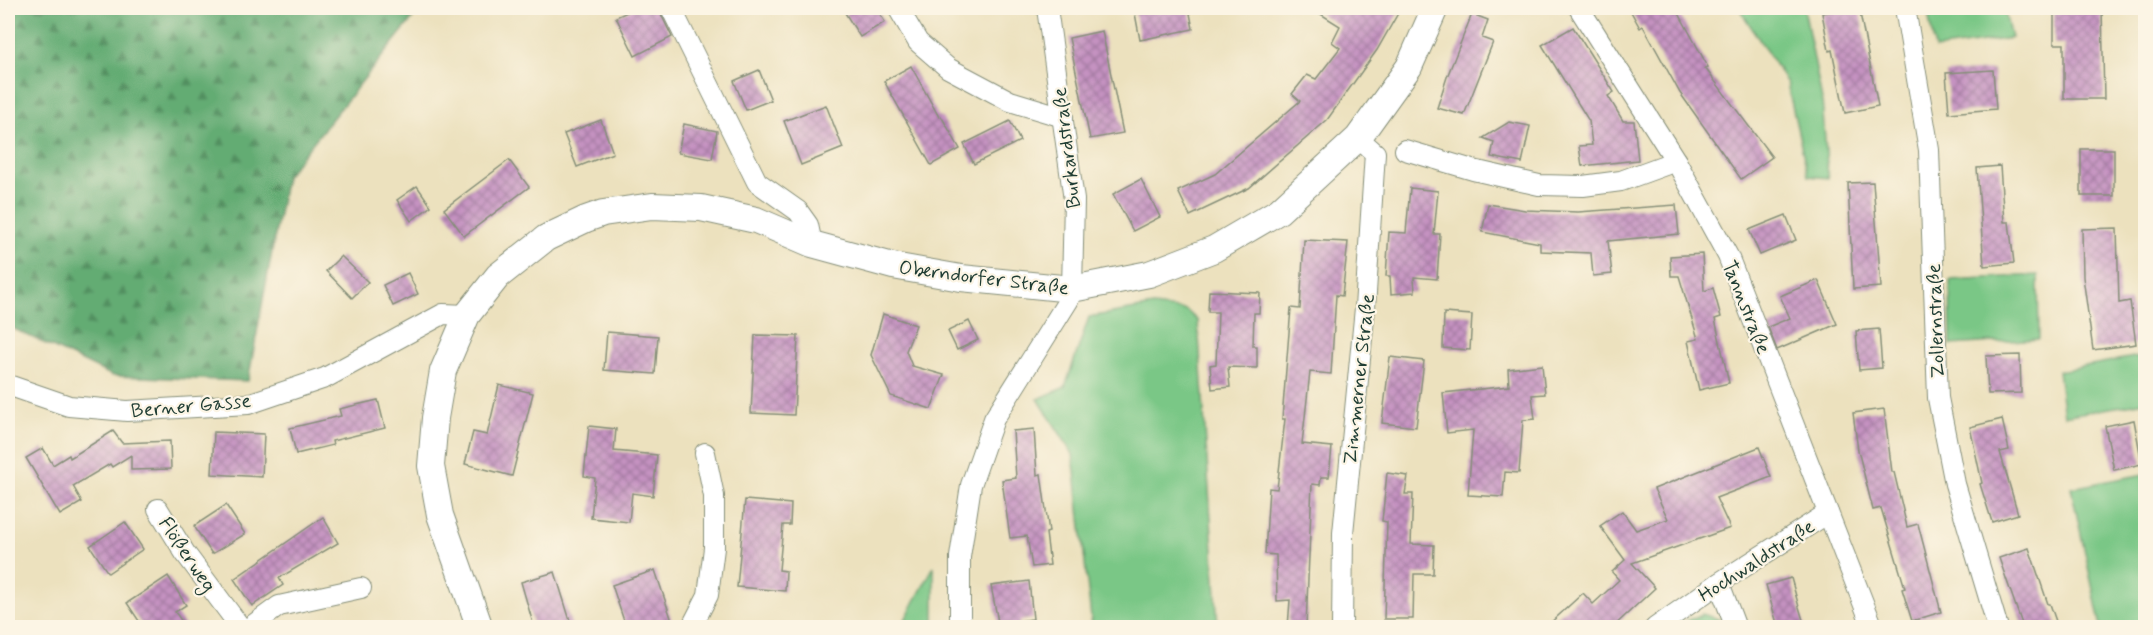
<svg xmlns="http://www.w3.org/2000/svg" width="2153" height="635" font-family="Mynerve,sans-serif">
  <defs>
    <pattern id="forest-firs" width="22" height="20" patternUnits="userSpaceOnUse" patternTransform="scale(1.5)"><rect width="22" height="20" fill="#63ac73"/><path d="M5 1l3.5 6h-7zM16 11l3.5 6h-7z" fill="#518d5f"/></pattern>
    <pattern id="building-cross-hatch" width="8" height="8" patternUnits="userSpaceOnUse" patternTransform="scale(1.5)"><rect width="8" height="8" fill="#c592c1"/><path d="M0 0l8 8M0 8l8-8" fill="none" stroke="#9f789e"/></pattern>
  </defs>
  <rect width="100%" height="100%" fill="#fcf5e5"/>
  <filter id="ink" filterUnits="userSpaceOnUse"><feTurbulence type="fractalNoise" baseFrequency=".0167" numOctaves="2"/><feDisplacementMap in="SourceGraphic" scale="12" xChannelSelector="R" yChannelSelector="G"/><feConvolveMatrix kernelMatrix="1 2 1 2 8 2 1 2 1" color-interpolation-filters="sRGB"/></filter>
  <filter id="wash" filterUnits="userSpaceOnUse"><feTurbulence type="fractalNoise" baseFrequency=".008" numOctaves="4" result="noise"/><feDisplacementMap in="SourceGraphic" scale="24" xChannelSelector="R" yChannelSelector="G"/><feGaussianBlur stdDeviation="1.35" result="paint"/><feColorMatrix in="noise" values="0 0 0 0 0 0 0 0 0 0 0 0 0 0 0 0 0 1.4 0 .05"/><feComposite in="paint" operator="in"/></filter>
  <g filter="url(#wash)">
    <rect width="100%" height="100%" fill="#ece1be"/>
    <g fill="#7ac786" stroke="#4c825d" stroke-width="1.5">
      <polygon points="1739,8 1804,8 1822,100 1828,178 1808,176 1787,83"/>
      <polygon points="1927,8 2004,8 2011,38 1935,49"/>
      <polygon points="2038,275 2039,339 1951,345 1950,280"/>
      <polygon points="1153,306 1186,310 1198,321 1218,627 1092,627 1073,454 1038,399 1065,387 1089,317"/>
      <polygon points="2145,355 2145,402 2064,416 2058,371"/>
      <polygon points="2145,474 2145,624 2131,627 2101,627 2071,488"/>
      <polygon points="934,566 934,627 901,627"/>
      <polygon points="1702,614 1719,619 1722,627 1672,628"/>
    </g>
    <polygon fill="url(#forest-firs)" stroke="#417454" stroke-width="1.5" points="8,8 421,8 286,176 248,381 113,376 8,326"/>
    <g id="blocks">
      <g fill="url(#building-cross-hatch)">
        <polygon points="636,8 658,8 672,37 635,56 616,17"/>
        <polygon points="842,8 876,8 885,22 860,37"/>
        <polygon points="1134,8 1189,8 1193,29 1140,40"/>
        <polygon points="1311,8 1401,8 1377,50 1327,120 1249,188 1190,216 1178,191 1215,174 1300,101 1292,94 1307,75 1316,79 1340,48 1332,42 1340,26"/>
        <polygon points="1629,8 1676,8 1708,67 1705,68 1772,157 1741,179 1680,93 1643,26 1640,28"/>
        <polygon points="1853,8 1859,8 1878,106 1845,113 1832,50 1829,51 1822,13"/>
        <polygon points="2054,8 2102,8 2104,99 2064,99 2064,44 2054,44"/>
        <polygon points="1472,14 1488,20 1482,38 1493,42 1464,115 1437,108 1447,77"/>
        <polygon points="1573,27 1614,92 1608,96 1623,121 1634,121 1638,160 1582,166 1579,146 1592,145 1589,121 1542,45"/>
        <polygon points="1102,31 1123,133 1090,139 1069,38"/>
        <polygon points="911,66 939,117 941,116 960,149 931,165 884,81"/>
        <polygon points="759,70 771,100 746,110 734,81"/>
        <polygon points="1993,70 1996,109 1949,113 1946,73"/>
        <polygon points="826,105 843,148 801,165 784,121"/>
        <polygon points="601,120 613,153 577,167 564,134"/>
        <polygon points="1010,121 1020,141 974,164 964,144"/>
        <polygon points="1509,122 1530,126 1522,163 1491,157 1494,142 1483,138"/>
        <polygon points="684,124 717,131 712,159 678,153"/>
        <rect x="2081" y="149" width="33" height="47"/>
        <polygon points="509,160 529,187 464,236 444,209"/>
        <polygon points="2000,166 2004,222 2009,222 2014,263 1984,266 1977,168"/>
        <polygon points="1141,179 1160,217 1133,231 1113,194"/>
        <polygon points="1873,182 1881,287 1853,289 1848,183"/>
        <polygon points="417,186 431,206 411,221 397,200"/>
        <polygon points="1410,188 1438,191 1434,234 1440,234 1437,279 1414,277 1415,292 1391,294 1390,276 1386,276 1389,232 1406,233"/>
        <polygon points="1488,204 1525,210 1578,212 1676,205 1679,234 1608,241 1612,274 1593,276 1591,253 1540,251 1540,243 1482,232"/>
        <polygon points="1786,215 1796,240 1760,255 1749,230"/>
        <polygon points="2117,228 2119,303 2130,301 2136,344 2093,350 2083,277 2082,229"/>
        <polygon points="1304,240 1348,242 1342,296 1336,295 1331,374 1310,372 1302,444 1332,447 1329,477 1321,477 1320,485 1312,484 1306,627 1288,627 1290,600 1277,601 1276,555 1265,554 1269,488 1277,489 1285,419 1282,419 1291,308 1300,309"/>
        <polygon points="1702,254 1704,291 1713,288 1721,317 1715,319 1729,383 1699,390 1688,341 1698,339 1679,276 1671,276 1670,256"/>
        <polygon points="341,256 368,282 352,298 326,271"/>
        <polygon points="408,273 418,294 393,306 383,285"/>
        <polygon points="1818,280 1837,324 1777,350 1768,327 1790,318 1780,296"/>
        <polygon points="1209,291 1260,293 1259,313 1254,313 1253,346 1257,346 1257,368 1228,367 1230,387 1212,389 1210,365 1216,364 1218,312 1208,312"/>
        <polygon points="1444,313 1472,315 1470,350 1443,348"/>
        <polygon points="883,314 916,325 906,351 912,366 944,375 931,409 891,396 871,355"/>
        <polygon points="969,321 978,340 957,350 948,331"/>
        <polygon points="1879,329 1882,368 1859,370 1856,331"/>
        <polygon points="607,332 658,336 655,374 604,370"/>
        <polygon points="755,335 798,336 794,415 751,413"/>
        <polygon points="2020,355 2021,393 1988,394 1986,356"/>
        <polygon points="1390,357 1424,361 1416,427 1382,423"/>
        <polygon points="1542,365 1545,394 1532,395 1535,419 1523,420 1519,473 1505,472 1503,497 1468,495 1473,430 1447,433 1443,393 1509,386 1508,369"/>
        <polygon points="499,385 533,393 512,476 465,464 473,432 487,435"/>
        <polygon points="378,400 385,428 332,441 333,445 296,454 290,428 341,416 339,409"/>
        <polygon points="1884,409 1892,472 1894,472 1907,527 1918,524 1941,612 1912,621 1902,589 1905,588 1881,508 1873,510 1858,450 1853,413"/>
        <polygon points="2002,419 2009,450 2000,452 2018,514 1992,522 1980,484 1982,483 1970,427"/>
        <polygon points="2134,420 2142,464 2114,470 2105,426"/>
        <polygon points="589,426 616,429 614,451 657,455 653,496 632,493 629,522 591,518 595,478 584,476"/>
        <polygon points="1034,429 1037,475 1041,474 1049,532 1046,533 1050,565 1032,567 1027,536 1010,538 1002,480 1016,478 1013,431"/>
        <polygon points="113,431 122,443 170,441 171,469 131,470 131,455 112,467 110,464 73,486 82,502 60,515 26,458 43,448 53,465 69,455 70,458"/>
        <polygon points="214,432 264,434 262,477 212,474"/>
        <polygon points="1759,447 1771,477 1716,498 1730,528 1632,563 1655,588 1613,627 1546,627 1583,593 1593,604 1619,580 1612,572 1625,560 1600,526 1622,511 1636,530 1668,519 1654,489"/>
        <polygon points="1387,473 1408,476 1405,494 1413,494 1411,544 1434,545 1433,574 1414,574 1413,619 1384,619 1387,522 1382,521"/>
        <polygon points="745,500 791,504 790,525 783,525 781,548 779,570 786,571 785,591 737,587"/>
        <polygon points="226,505 245,534 212,554 194,526"/>
        <polygon points="323,517 338,543 279,578 283,585 252,606 234,579"/>
        <polygon points="125,522 143,549 108,573 90,546"/>
        <polygon points="2029,548 2048,604 2050,604 2058,627 2023,627 1999,558"/>
        <polygon points="655,570 672,621 654,627 626,627 612,585"/>
        <polygon points="555,572 572,627 534,627 521,582"/>
        <polygon points="168,576 186,605 175,612 186,627 143,627 127,603"/>
        <polygon points="1791,578 1799,607 1805,627 1778,627 1766,585"/>
        <polygon points="1029,581 1033,619 1019,621 1020,627 999,627 991,586"/>
      </g>
    </g>
  </g>
  <g filter="url(#ink)">
    <use href="#blocks" fill-opacity="0" stroke="#868f79" stroke-width="1.5"/>
    <g fill="none" stroke-linecap="round" stroke-linejoin="round">
      <defs>
        <g id="minor">
          <polyline points="671,8 757,182 798,211 808,225 812,244"/>
          <polyline points="898,8 918,42 948,68 1010,101 1063,117"/>
          <polyline points="1579,8 1676,161 1728,256 1873,628"/>
          <polyline points="1905,8 1929,150 1938,398 1955,484 1998,628"/>
          <polyline points="1405,150 1473,170 1539,185 1583,186 1621,181 1676,161"/>
          <polyline points="8,385 69,406 127,411 248,404 325,378 443,314 467,315"/>
          <polyline points="158,509 185,553 241,628"/>
          <polyline points="1719,583 1736,628"/>
          <polyline points="249,628 279,606 361,588"/>
          <polyline points="691,628 708,595 714,548 714,496 705,453"/>
          <polyline points="960,628 960,557 971,485 994,419 1068,301 1072,289 1074,200 1047,8"/>
          <polyline points="1342,628 1343,533 1365,308 1375,153 1358,138"/>
          <polyline points="1655,628 1719,583 1828,513"/>
        </g>
        <polyline id="tertiary" points="480,628 440,515 431,466 435,418 443,371 467,315 498,276 546,238 586,219 603,213 652,206 701,208 756,220 812,244 893,266 961,278 1072,289 1149,274 1214,249 1279,211 1358,138 1409,67 1435,8"/>
      </defs>
      <use href="#minor" stroke="#868f79" stroke-width="22"/>
      <use href="#tertiary" stroke="#868f79" stroke-width="28"/>
      <use href="#minor" stroke="#fff" stroke-width="20"/>
      <use href="#tertiary" stroke="#fff" stroke-width="26"/>
    </g>
  </g>
  <g text-anchor="middle" stroke-width="4.5" stroke-linejoin="round" paint-order="stroke">
    <g font-size="20" fill="#1f3d34" stroke="#fcf5e5">
      <text transform="translate(1066 148) rotate(-97)" y="7">Burkardstraße</text>
      <text transform="translate(984 277) rotate(7)" y="7">Oberndorfer Straße</text>
      <text transform="translate(1747 307) rotate(68)" y="7">Tannstraße</text>
      <text transform="translate(1935 321) rotate(-92)" y="7">Zollernstraße</text>
      <text transform="translate(1358 379) rotate(-84)" y="7">Zimmerner Straße</text>
      <text transform="translate(191 405) rotate(-5)" y="7">Berner Gasse</text>
      <text transform="translate(188 554) rotate(56)" y="7">Flößerweg</text>
      <text transform="translate(1756 560) rotate(-33)" y="7">Hochwaldstraße</text>
    </g>
  </g>
  <rect width="2153" height="635" fill="none" stroke="#fcf5e5" stroke-width="30"/>
</svg>
